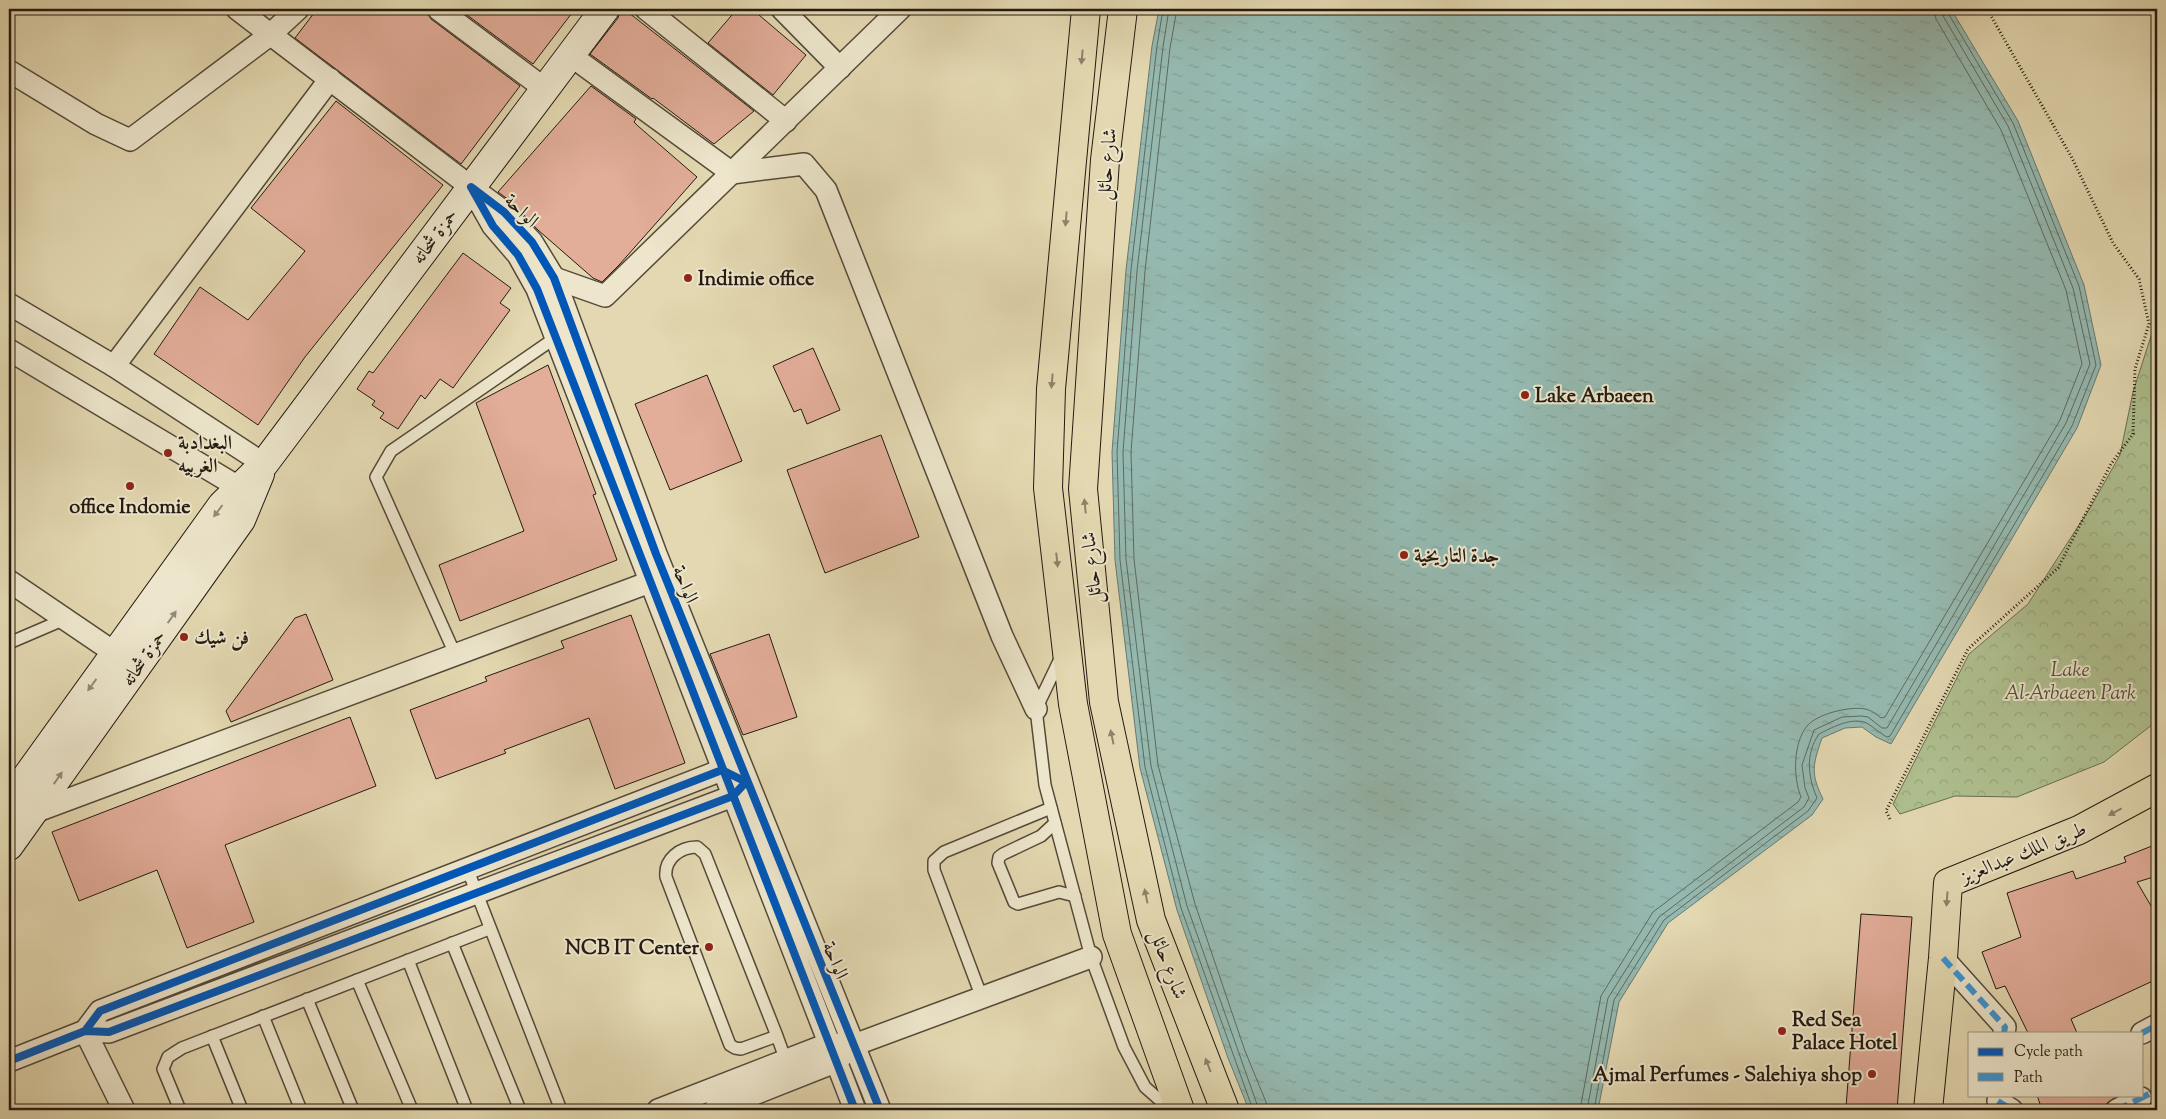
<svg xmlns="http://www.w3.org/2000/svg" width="2166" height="1119" font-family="'Sorts Mill Goudy',Amiri,serif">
  <defs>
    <pattern id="park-crowns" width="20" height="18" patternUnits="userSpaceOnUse" patternTransform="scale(1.25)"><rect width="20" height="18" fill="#afc08f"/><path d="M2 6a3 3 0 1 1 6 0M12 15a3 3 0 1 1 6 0" fill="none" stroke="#96a47a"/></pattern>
    <pattern id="water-ripples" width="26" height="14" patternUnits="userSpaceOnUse" patternTransform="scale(1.25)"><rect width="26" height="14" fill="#95b9b0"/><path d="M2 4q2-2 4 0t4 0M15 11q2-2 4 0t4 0" fill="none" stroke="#809e96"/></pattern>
  </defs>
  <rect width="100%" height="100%" fill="#e3d8b1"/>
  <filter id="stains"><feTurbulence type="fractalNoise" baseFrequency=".004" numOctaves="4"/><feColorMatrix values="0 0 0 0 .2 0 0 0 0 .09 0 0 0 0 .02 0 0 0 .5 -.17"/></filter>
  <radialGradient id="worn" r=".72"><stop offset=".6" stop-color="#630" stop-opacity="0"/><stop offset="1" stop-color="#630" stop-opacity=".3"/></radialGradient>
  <polygon fill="url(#park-crowns)" stroke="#6a6d50" points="2157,330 2157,721 2104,762 2017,797 1955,796 1900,814 1893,804 1969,654 2028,604 2090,508 2120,455 2133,392 2152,333"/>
  <path fill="url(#water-ripples)" stroke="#687970" d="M1159,9h792l67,112 66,164 17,80 -24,63 -186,316 -15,-7 -14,-10 -17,1 -23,10c-9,26 -12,35 1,61l-11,16 -144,108 -49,79 -21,108h-349l-21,-52 -51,-148 -37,-142 -25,-208 -3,-108 14,-182 26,-224z"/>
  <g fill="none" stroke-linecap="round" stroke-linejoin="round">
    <g stroke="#5c6a60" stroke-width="1">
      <polyline points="1163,9 1157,46 1131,270 1117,452 1120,560 1145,767 1181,908 1253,1110"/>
      <polyline points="1169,9 1163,47 1137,271 1123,452 1126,559 1151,766 1187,906 1259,1110"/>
      <polyline points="1177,9 1170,48 1145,271 1131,452 1134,559 1158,765 1195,904 1245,1051 1266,1102 1267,1110"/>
      <path d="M1580,1110l21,-114 52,-84 145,-110 3,-5c-8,-19 -8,-54 6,-71 10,-12 42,-20 58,-17 6,1 11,5 16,9l4,-1 175,-297 22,-56 -16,-74 -65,-160 -65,-111 -2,-10"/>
      <polyline points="1587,1110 1608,998 1659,917 1804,807 1809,798 1805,788 1802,765 1814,730 1842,717 1861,716 1868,717 1882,728 1887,728 2066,423 2090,364 2073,288 2008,126 1943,16 1941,9"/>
      <path d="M1594,1110l20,-110 50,-80 144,-109 9,-13c-9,-21 -12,-44 2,-64 12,-6 30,-16 45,-12 8,3 15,11 23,15l3,-1 182,-310 24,-61 -17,-79 -66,-163 -65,-110v-4"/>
    </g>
  </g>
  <g fill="#e2ad99" stroke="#241a11">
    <polygon points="317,9 426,9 431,19 520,86 461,164 295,38"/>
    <polygon points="459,9 575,9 533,64"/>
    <polygon points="621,9 624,9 754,111 714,144 653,98 652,99 590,54 618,18"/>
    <polygon points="737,9 752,9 806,55 773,95 708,43"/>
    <polygon points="591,86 636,119 634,122 638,126 697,177 619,265 602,282 593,278 538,230 513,203 498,192"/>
    <polygon points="336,101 443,185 305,357 258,425 154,354 200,287 248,320 305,251 251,208"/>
    <polygon points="463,253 511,288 500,303 510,310 453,388 440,379 425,399 421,395 398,429 380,418 384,413 372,405 375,401 357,389 369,371 373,373"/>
    <polygon points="813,348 840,410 807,424 801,409 794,412 773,366"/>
    <polygon points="548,365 596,494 593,495 617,560 460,621 439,565 524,531 476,403"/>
    <polygon points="707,375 742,461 670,490 635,404"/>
    <polygon points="881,435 919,537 825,573 787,470"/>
    <polygon points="306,614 333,680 231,722 226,711 295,618"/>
    <polygon points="631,615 685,763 615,789 589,718 504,750 506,753 436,779 410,710 487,681 485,677 564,648 561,641"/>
    <polygon points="769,634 797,717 743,735 710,654"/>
    <polygon points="350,717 376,786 225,845 254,922 187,948 157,870 79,901 52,832"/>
    <polygon points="2157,844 2157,876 2137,882 2157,916 2157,979 2071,1019 2077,1033 2028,1033 2005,986 1996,989 1982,952 2021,937 2007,893 2073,871 2076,879 2126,862 2124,857"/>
    <polygon points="1861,914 1912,917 1897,1110 1846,1107"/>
    <polygon points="2037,1095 2117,1095 2117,1096 2107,1103 2105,1110 2042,1110"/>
  </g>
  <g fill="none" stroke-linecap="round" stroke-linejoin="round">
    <defs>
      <g id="lane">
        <polyline points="9,643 65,619"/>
        <polyline points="455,654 376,477 391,451 555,338"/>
        <polyline points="1061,657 1036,709 1045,785 1091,957 1124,1047 1145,1087 1171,1110"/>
        <polyline points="1055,823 1041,836 1003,854 999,857 998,863 1014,902 1018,904 1059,892 1075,896"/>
        <polyline points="467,868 561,1110"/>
        <polyline points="452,943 520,1110"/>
        <polyline points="408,960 467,1110"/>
        <polyline points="357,980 412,1110"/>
        <polyline points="982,998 934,870 934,861 944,852 1051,808"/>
        <polyline points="307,999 353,1110"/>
        <polyline points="263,1016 301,1110"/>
        <polyline points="212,1036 242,1110"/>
        <path d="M777,1036l-36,13 -6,-1 -5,-3 -64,-168c-2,-18 14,-30 31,-30l8,7 72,182 9,25"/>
        <polyline points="180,1110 163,1069 168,1057 182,1048 489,929"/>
      </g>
      <g id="street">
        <polyline points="237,9 471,187"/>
        <polyline points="438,9 545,89"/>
        <polyline points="646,9 786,121"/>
        <polyline points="782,9 840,68"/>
        <polyline points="570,55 732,173 804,164 826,190 1002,636 1036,709"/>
        <polyline points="9,71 96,124 130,140 271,34 298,9"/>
        <polyline points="554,278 605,296 900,9"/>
        <polyline points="9,304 114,366 264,464"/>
        <polyline points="9,350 240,488"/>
        <polyline points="114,366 330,79"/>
        <polyline points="9,581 115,653"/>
        <polyline points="32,813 650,582"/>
        <polyline points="1943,958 2005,1027 2004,1033"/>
        <polyline points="85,1031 124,1110"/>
        <polyline points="2142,1033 2157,1025"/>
        <polyline points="854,1045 1091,957"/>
        <polyline points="9,1061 85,1031 109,1032 733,796 746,782 722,770 100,1011 85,1031"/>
        <polyline points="1998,1101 2012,1110"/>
        <polyline points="658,1110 828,1044 854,1045 835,1062 714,1110"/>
        <polyline points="855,1110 537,289 518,255 493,226 471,187 504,212 532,242 554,278 656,554 880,1110"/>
        <polyline points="2117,1110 2141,1098"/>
      </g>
      <g id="secondary">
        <polyline points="9,801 222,505 264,464 605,9"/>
        <polyline points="9,846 241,520 260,474"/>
      </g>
      <g id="primary">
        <polyline points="1086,9 1051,389 1048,488 1073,704 1117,934 1180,1110"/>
        <polyline points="1123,9 1105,160 1083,489 1104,702 1151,920 1225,1110"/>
        <polyline points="1928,1110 1943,958 1948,883 2079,830 2157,788"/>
      </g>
    </defs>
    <use href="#lane" stroke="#544a39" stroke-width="14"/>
    <use href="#street" stroke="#544a39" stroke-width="24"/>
    <use href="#secondary" stroke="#241a11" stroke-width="30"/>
    <use href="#primary" stroke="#241a11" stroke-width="30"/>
    <polyline stroke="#241a11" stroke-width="3" stroke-dasharray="1 2.5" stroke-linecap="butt" points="1890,819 1886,811 1968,649 2058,568 2111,464 2133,434 2135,369 2149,324 2139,279 2113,243 2072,158 1987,9"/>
    <use href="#lane" stroke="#ede6cc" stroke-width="11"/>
    <use href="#street" stroke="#ede6cc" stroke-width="21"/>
    <use href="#secondary" stroke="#ede6cc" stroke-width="28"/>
    <use href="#primary" stroke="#e3d8b1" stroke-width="28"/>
    <g stroke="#3b94d3" stroke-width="6" stroke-dasharray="12 6" stroke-linecap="butt">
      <polyline points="1943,958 2005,1027 2004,1033"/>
      <polyline points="2142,1033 2157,1025"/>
      <polyline points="2140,1095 2141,1098 2157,1090"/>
      <polyline points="1998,1101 2012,1110"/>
      <polyline points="2117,1110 2141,1098"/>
    </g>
    <defs>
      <g id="cycleway">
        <polyline points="9,1061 85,1031 109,1032 733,796 746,782 722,770 100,1011 85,1031"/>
        <polyline points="855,1110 537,289 518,255 493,226 471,187 504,212 532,242 554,278 656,554 880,1110"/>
      </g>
    </defs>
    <use href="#cycleway" stroke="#ede6cc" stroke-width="11"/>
    <use href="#cycleway" stroke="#0057b8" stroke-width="8"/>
  </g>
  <defs><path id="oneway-solid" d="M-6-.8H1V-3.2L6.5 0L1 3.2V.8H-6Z" transform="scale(1.25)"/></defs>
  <g fill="#8d8269">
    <use href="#oneway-solid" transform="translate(1082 57) rotate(95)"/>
    <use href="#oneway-solid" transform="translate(1066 219) rotate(95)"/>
    <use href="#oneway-solid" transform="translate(1052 381) rotate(95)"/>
    <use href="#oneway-solid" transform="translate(1085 506) rotate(-96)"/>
    <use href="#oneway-solid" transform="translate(1057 560) rotate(84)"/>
    <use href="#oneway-solid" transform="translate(1112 737) rotate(-102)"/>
    <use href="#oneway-solid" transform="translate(2115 812) rotate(152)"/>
    <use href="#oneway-solid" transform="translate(1146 896) rotate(-102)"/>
    <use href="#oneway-solid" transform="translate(1947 899) rotate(94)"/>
    <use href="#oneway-solid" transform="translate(1208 1065) rotate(-111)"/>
  </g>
  <g fill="#938a78">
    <use href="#oneway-solid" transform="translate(218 511) rotate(127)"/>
    <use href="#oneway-solid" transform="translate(172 617) rotate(-55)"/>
    <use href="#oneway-solid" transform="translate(92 685) rotate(126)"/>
    <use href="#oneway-solid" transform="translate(58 778) rotate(-55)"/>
  </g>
  <g fill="#8f2418" stroke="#ede6cc" stroke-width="2">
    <circle cx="688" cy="278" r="5"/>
    <circle cx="1525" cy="395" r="5"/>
    <circle cx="168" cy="453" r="5"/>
    <circle cx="130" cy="486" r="5"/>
    <circle cx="1404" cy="555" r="5"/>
    <circle cx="184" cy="637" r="5"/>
    <circle cx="709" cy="947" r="5"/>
    <circle cx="1782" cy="1031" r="5"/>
    <circle cx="1872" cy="1074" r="5"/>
  </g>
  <g text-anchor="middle" stroke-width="4" stroke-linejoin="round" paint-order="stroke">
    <g font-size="20" fill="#241a11" stroke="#ede6cc">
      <text transform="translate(1106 164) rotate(-85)" y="7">شارع حائل</text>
      <text transform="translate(522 210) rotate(44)" y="7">الواحة</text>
      <text transform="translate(434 236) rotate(-53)" y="7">حمزة شحاته</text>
      <text transform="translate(1091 568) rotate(-96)" y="7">شارع حائل</text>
      <text transform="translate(686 584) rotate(68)" y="7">الواحة</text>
      <text transform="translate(143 658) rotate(-55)" y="7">حمزة شحاته</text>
      <text transform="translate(2023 852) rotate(-22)" y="7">طريق الملك عبدالعزيز</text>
      <text transform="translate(836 960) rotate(68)" y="7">الواحة</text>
      <text transform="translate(1169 964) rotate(69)" y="7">شارع حائل</text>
    </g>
    <g font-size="20" font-weight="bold" fill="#241a11" stroke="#ede6cc" text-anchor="start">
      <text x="698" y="285">Indimie office</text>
      <text x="1535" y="402">Lake Arbaeen</text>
      <text x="178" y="449">البغدادبة<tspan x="178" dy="23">الغربيه</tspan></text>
      <text x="130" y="513" text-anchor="middle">office Indomie</text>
      <text x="1414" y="562">جدة التاريخية</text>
      <text x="194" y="644">فن شيك</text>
      <text x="699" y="954" text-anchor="end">NCB IT Center</text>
      <text x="1792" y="1026">Red Sea<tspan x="1792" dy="23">Palace Hotel</tspan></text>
      <text x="1862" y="1081" text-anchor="end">Ajmal Perfumes - Salehiya shop</text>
    </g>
    <g font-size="20" font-style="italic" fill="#4e4c37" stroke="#ede6cc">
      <text x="2070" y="676">Lake<tspan x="2070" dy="23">Al-Arbaeen Park</tspan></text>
    </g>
  </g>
  <rect width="2166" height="1119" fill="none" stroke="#e3d8b1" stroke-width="30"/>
  <rect x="10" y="10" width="2146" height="1099" fill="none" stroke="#241a11" stroke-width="2.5"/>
  <rect x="15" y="15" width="2136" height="1089" fill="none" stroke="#241a11"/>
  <rect x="1968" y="1032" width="175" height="65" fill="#ede6cc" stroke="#9d9481"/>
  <rect x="1978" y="1048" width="25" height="8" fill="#0057b8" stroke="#9d9481"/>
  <text x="2014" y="1056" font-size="15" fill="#241a11">Cycle path</text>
  <rect x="1978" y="1073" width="25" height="8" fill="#3b94d3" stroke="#9d9481"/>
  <text x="2014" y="1082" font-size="15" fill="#241a11">Path</text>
  <rect width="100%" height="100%" filter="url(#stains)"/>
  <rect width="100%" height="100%" fill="url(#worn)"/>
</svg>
